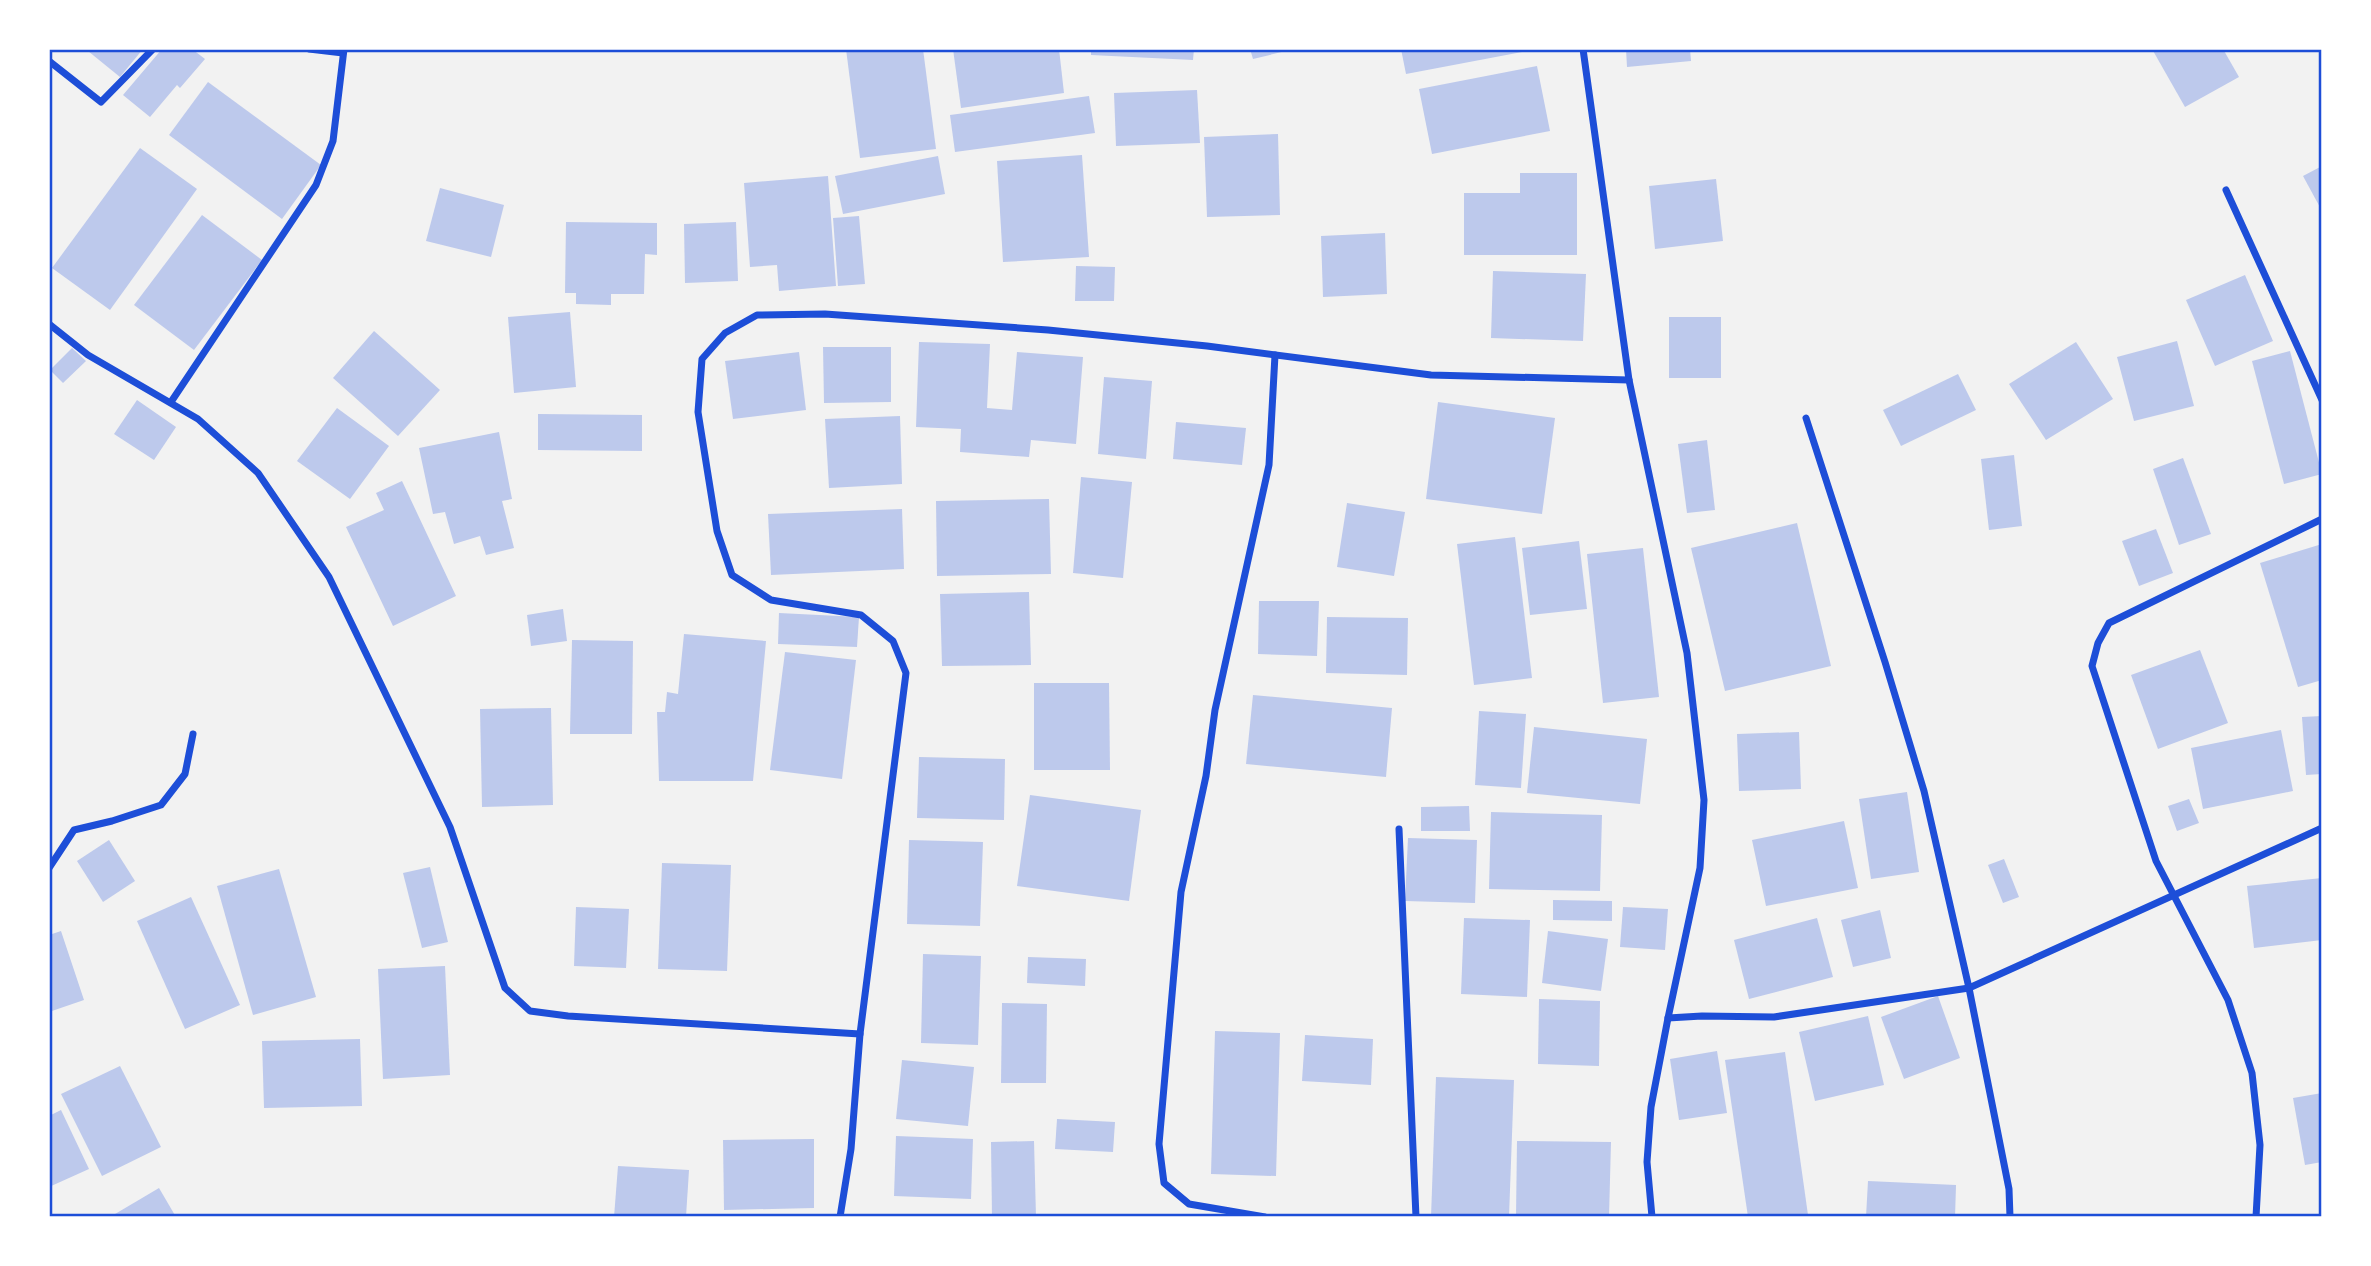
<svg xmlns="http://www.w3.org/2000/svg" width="2371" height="1266" font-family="'Fira Sans',sans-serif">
  <rect width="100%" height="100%" fill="#f2f2f2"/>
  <g fill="#bdc9ec">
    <polygon points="90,49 143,49 120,77 88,51"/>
    <polygon points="162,49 192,49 205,59 180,88 177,85 150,117 123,95"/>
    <polygon points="846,49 923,49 936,149 860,158"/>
    <polygon points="953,49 1059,49 1064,93 961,108"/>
    <polygon points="1091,49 1194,49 1193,60 1091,55"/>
    <polygon points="1250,49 1289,49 1290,50 1253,59"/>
    <polygon points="1401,49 1532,49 1532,50 1406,74"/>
    <polygon points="1626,49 1690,49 1691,61 1627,67"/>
    <polygon points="2152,49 2223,49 2239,77 2185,107"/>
    <polygon points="1537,66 1550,131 1432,154 1419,89"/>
    <polygon points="208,82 321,165 282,219 169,135"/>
    <polygon points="1197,90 1200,143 1116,146 1114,93"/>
    <polygon points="1089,96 1095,133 955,152 950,115"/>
    <polygon points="1278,134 1280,215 1207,217 1204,137"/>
    <polygon points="140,148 197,189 110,310 52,268"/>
    <polygon points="1082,155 1089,257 1003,262 997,161"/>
    <polygon points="938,156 945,194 843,214 835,176"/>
    <polygon points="2322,166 2322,211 2303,176"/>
    <polygon points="1520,173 1577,173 1577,255 1464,255 1464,193 1520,193"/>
    <polygon points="828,176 836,286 779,291 777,265 750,267 744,183"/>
    <polygon points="1716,179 1723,241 1655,249 1649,186"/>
    <polygon points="440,188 504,205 491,257 426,241"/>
    <polygon points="202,215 262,260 194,350 134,305"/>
    <polygon points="859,216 865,284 838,286 833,218"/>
    <polygon points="566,222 657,223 657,255 645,254 644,294 611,294 611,305 576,304 576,293 565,293"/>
    <polygon points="736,222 738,281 685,283 684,224"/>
    <polygon points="1385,233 1387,294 1323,297 1321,236"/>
    <polygon points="1076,266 1115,267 1114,301 1075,301"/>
    <polygon points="1493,271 1586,274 1583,341 1491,338"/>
    <polygon points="2245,275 2273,341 2215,366 2186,300"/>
    <polygon points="570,312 576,387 514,393 508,317"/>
    <rect x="1669" y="317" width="52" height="61"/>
    <polygon points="374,331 440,390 398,436 333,378"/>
    <polygon points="2177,341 2194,406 2134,421 2117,357"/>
    <polygon points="919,342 990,344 987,408 1012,410 1017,352 1083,357 1076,444 1031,440 1029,457 960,452 961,429 916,427"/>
    <polygon points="2076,342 2113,399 2046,440 2009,384"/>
    <polygon points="823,347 891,347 891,402 824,403"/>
    <polygon points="72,348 86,361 63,383 50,370"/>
    <polygon points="2290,351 2322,474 2284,484 2252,361"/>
    <polygon points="799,352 806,410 733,419 725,361"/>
    <polygon points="1958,374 1976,410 1901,446 1883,410"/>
    <polygon points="1104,377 1152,381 1146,459 1098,454"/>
    <polygon points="137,400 176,427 154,460 114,434"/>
    <polygon points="1438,402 1555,418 1542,514 1426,499"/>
    <polygon points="337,408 389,446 350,499 297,461"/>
    <polygon points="538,414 642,415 642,451 538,450"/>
    <polygon points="900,416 902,484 829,488 825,419"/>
    <polygon points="1176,422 1246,428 1242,465 1173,459"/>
    <polygon points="499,432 512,499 502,501 514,548 486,555 480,536 454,544 445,512 433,514 419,448"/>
    <polygon points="1707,440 1715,510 1687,513 1678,444"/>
    <polygon points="2014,455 2022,526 1989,530 1981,459"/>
    <polygon points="2183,458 2211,534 2179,545 2153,469"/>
    <polygon points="1081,477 1132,482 1123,578 1073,573"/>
    <polygon points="402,481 456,596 393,626 346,527 384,510 376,493"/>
    <polygon points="1049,499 1051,574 937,576 936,501"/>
    <polygon points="1347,503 1405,512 1394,576 1337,567"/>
    <polygon points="902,509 904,569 771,575 768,514"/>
    <polygon points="1797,523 1831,666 1725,691 1691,548"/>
    <polygon points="2156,529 2173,573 2139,586 2122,541"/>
    <polygon points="1515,537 1532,678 1474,685 1457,544"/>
    <polygon points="1579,541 1587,609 1530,615 1522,548"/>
    <polygon points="2322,544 2322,680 2298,687 2260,563"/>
    <polygon points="1643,548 1659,697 1603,703 1587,554"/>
    <polygon points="1029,592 1031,665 942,666 940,594"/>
    <polygon points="1259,601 1319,601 1317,656 1258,654"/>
    <polygon points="563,609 567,641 531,646 527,615"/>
    <polygon points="779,613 859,617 857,647 778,644"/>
    <polygon points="1327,617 1408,618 1407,675 1326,673"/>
    <polygon points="684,634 766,641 753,781 659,781 657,712 665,712 667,692 678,694"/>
    <polygon points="572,640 633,641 632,734 570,734"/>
    <polygon points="2200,650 2228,723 2158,749 2131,675"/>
    <polygon points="785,652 856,660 842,779 770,770"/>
    <polygon points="1034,683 1109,683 1110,770 1034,770"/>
    <polygon points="1253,695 1392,708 1386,777 1246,764"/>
    <polygon points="551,708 553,805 482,807 480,709"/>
    <polygon points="1479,711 1526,714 1521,788 1475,785"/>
    <polygon points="2322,716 2322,774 2306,775 2302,717"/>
    <polygon points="1534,727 1647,739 1640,804 1527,793"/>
    <polygon points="2281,730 2293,791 2203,809 2191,748"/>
    <polygon points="1799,732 1801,789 1739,791 1737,734"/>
    <polygon points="919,757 1005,759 1004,820 917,818"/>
    <polygon points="1907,792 1919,872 1871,879 1859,799"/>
    <polygon points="1030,795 1141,810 1129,901 1017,886"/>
    <polygon points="2189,799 2199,823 2177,831 2168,806"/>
    <polygon points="1469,806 1470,831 1421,831 1421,807"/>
    <polygon points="1491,812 1602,815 1600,891 1489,889"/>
    <polygon points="1844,821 1858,888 1766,906 1752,840"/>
    <polygon points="1408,838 1477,840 1475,903 1405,901"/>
    <polygon points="109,840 135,881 103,902 77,861"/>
    <polygon points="909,840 983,842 980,926 907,924"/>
    <polygon points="2004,859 2019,897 2003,903 1988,865"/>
    <polygon points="662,863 731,865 727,971 658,969"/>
    <polygon points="430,867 448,942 422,948 403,873"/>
    <polygon points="279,869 316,997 253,1015 217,886"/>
    <polygon points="2322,878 2322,940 2254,948 2247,886"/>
    <polygon points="191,897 240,1005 185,1029 137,921"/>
    <polygon points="1553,900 1612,901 1612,921 1553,920"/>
    <polygon points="576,907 629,909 626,968 574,966"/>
    <polygon points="1623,907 1668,909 1665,950 1620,947"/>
    <polygon points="1880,910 1891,958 1853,967 1841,920"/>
    <polygon points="1464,918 1530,920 1527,997 1461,994"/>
    <polygon points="1817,918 1833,977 1749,999 1734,940"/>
    <polygon points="61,931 84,1000 49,1012 49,935"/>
    <polygon points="1548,931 1608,939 1601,991 1542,983"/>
    <polygon points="923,954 981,956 978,1045 921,1043"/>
    <polygon points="1028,957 1086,959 1085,986 1027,983"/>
    <polygon points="445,966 450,1075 383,1079 378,969"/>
    <polygon points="1938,996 1960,1058 1904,1079 1881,1017"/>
    <polygon points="1539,999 1600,1001 1599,1066 1538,1064"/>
    <polygon points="1002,1003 1047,1004 1046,1083 1001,1083"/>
    <polygon points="1868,1016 1884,1085 1815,1101 1799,1032"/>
    <polygon points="1215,1031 1280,1033 1276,1176 1211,1174"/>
    <polygon points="1305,1035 1373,1039 1371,1085 1302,1081"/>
    <polygon points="360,1039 362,1106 264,1108 262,1041"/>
    <polygon points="1717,1051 1727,1113 1679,1120 1670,1059"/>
    <polygon points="1785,1052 1808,1215 1748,1217 1725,1060"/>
    <polygon points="902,1060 974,1067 968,1126 896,1119"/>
    <polygon points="120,1066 161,1147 102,1176 61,1094"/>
    <polygon points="1436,1077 1514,1080 1509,1217 1431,1217"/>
    <polygon points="2322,1093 2322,1162 2305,1165 2293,1098"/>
    <polygon points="61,1110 89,1169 49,1187 49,1116"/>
    <polygon points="1057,1119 1115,1122 1113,1152 1055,1149"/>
    <polygon points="896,1136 973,1139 971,1199 894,1196"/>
    <polygon points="814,1139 814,1208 724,1210 723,1140"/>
    <polygon points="1034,1141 1036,1217 992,1217 991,1142"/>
    <polygon points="1517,1141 1611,1142 1609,1217 1516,1216"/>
    <polygon points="618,1166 689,1170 686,1217 614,1217"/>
    <polygon points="1868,1181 1956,1185 1955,1217 1866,1217"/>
    <polygon points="159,1188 176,1217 110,1217"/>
  </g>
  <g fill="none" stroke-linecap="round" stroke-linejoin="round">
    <g stroke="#1d4ed8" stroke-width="7">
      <polyline points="309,49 343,53"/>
      <polyline points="1583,49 1629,380 1687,653 1704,800 1700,868 1668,1018 1651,1107 1647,1162 1652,1217"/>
      <polyline points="49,61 101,102 153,49"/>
      <polyline points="2226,190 2322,400"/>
      <polyline points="49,324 88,355 198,419 258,473 329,577 450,827 505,988 530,1011 568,1016 860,1034"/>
      <polyline points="171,402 316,185 333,141 344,49"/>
      <polyline points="1806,418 1885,662 1924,791 1969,988 2009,1189 2010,1217"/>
      <polyline points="1399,829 1416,1217"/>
      <polyline points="49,868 74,830 112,821 161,805 185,774 193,734"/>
      <polyline points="1668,1018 1702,1016 1774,1017 1969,988 2322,828"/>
      <polyline points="840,1217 851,1149 860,1034 906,673 893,641 861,615 771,600 732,575 717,531 698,412 702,359 725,333 757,315 825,314 1048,330 1207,346 1431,375 1629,380"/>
      <polyline points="1265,1217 1189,1204 1164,1183 1159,1144 1181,892 1206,776 1215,710 1269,465 1275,355"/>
      <polyline points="2256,1217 2260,1145 2252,1073 2228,1000 2156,861 2092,666 2098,643 2109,623 2322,519"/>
    </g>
  </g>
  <rect width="2371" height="1266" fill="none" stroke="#ffffff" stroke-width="102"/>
  <rect x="51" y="51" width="2269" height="1164" fill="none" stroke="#1d4ed8" stroke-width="2.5"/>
</svg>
